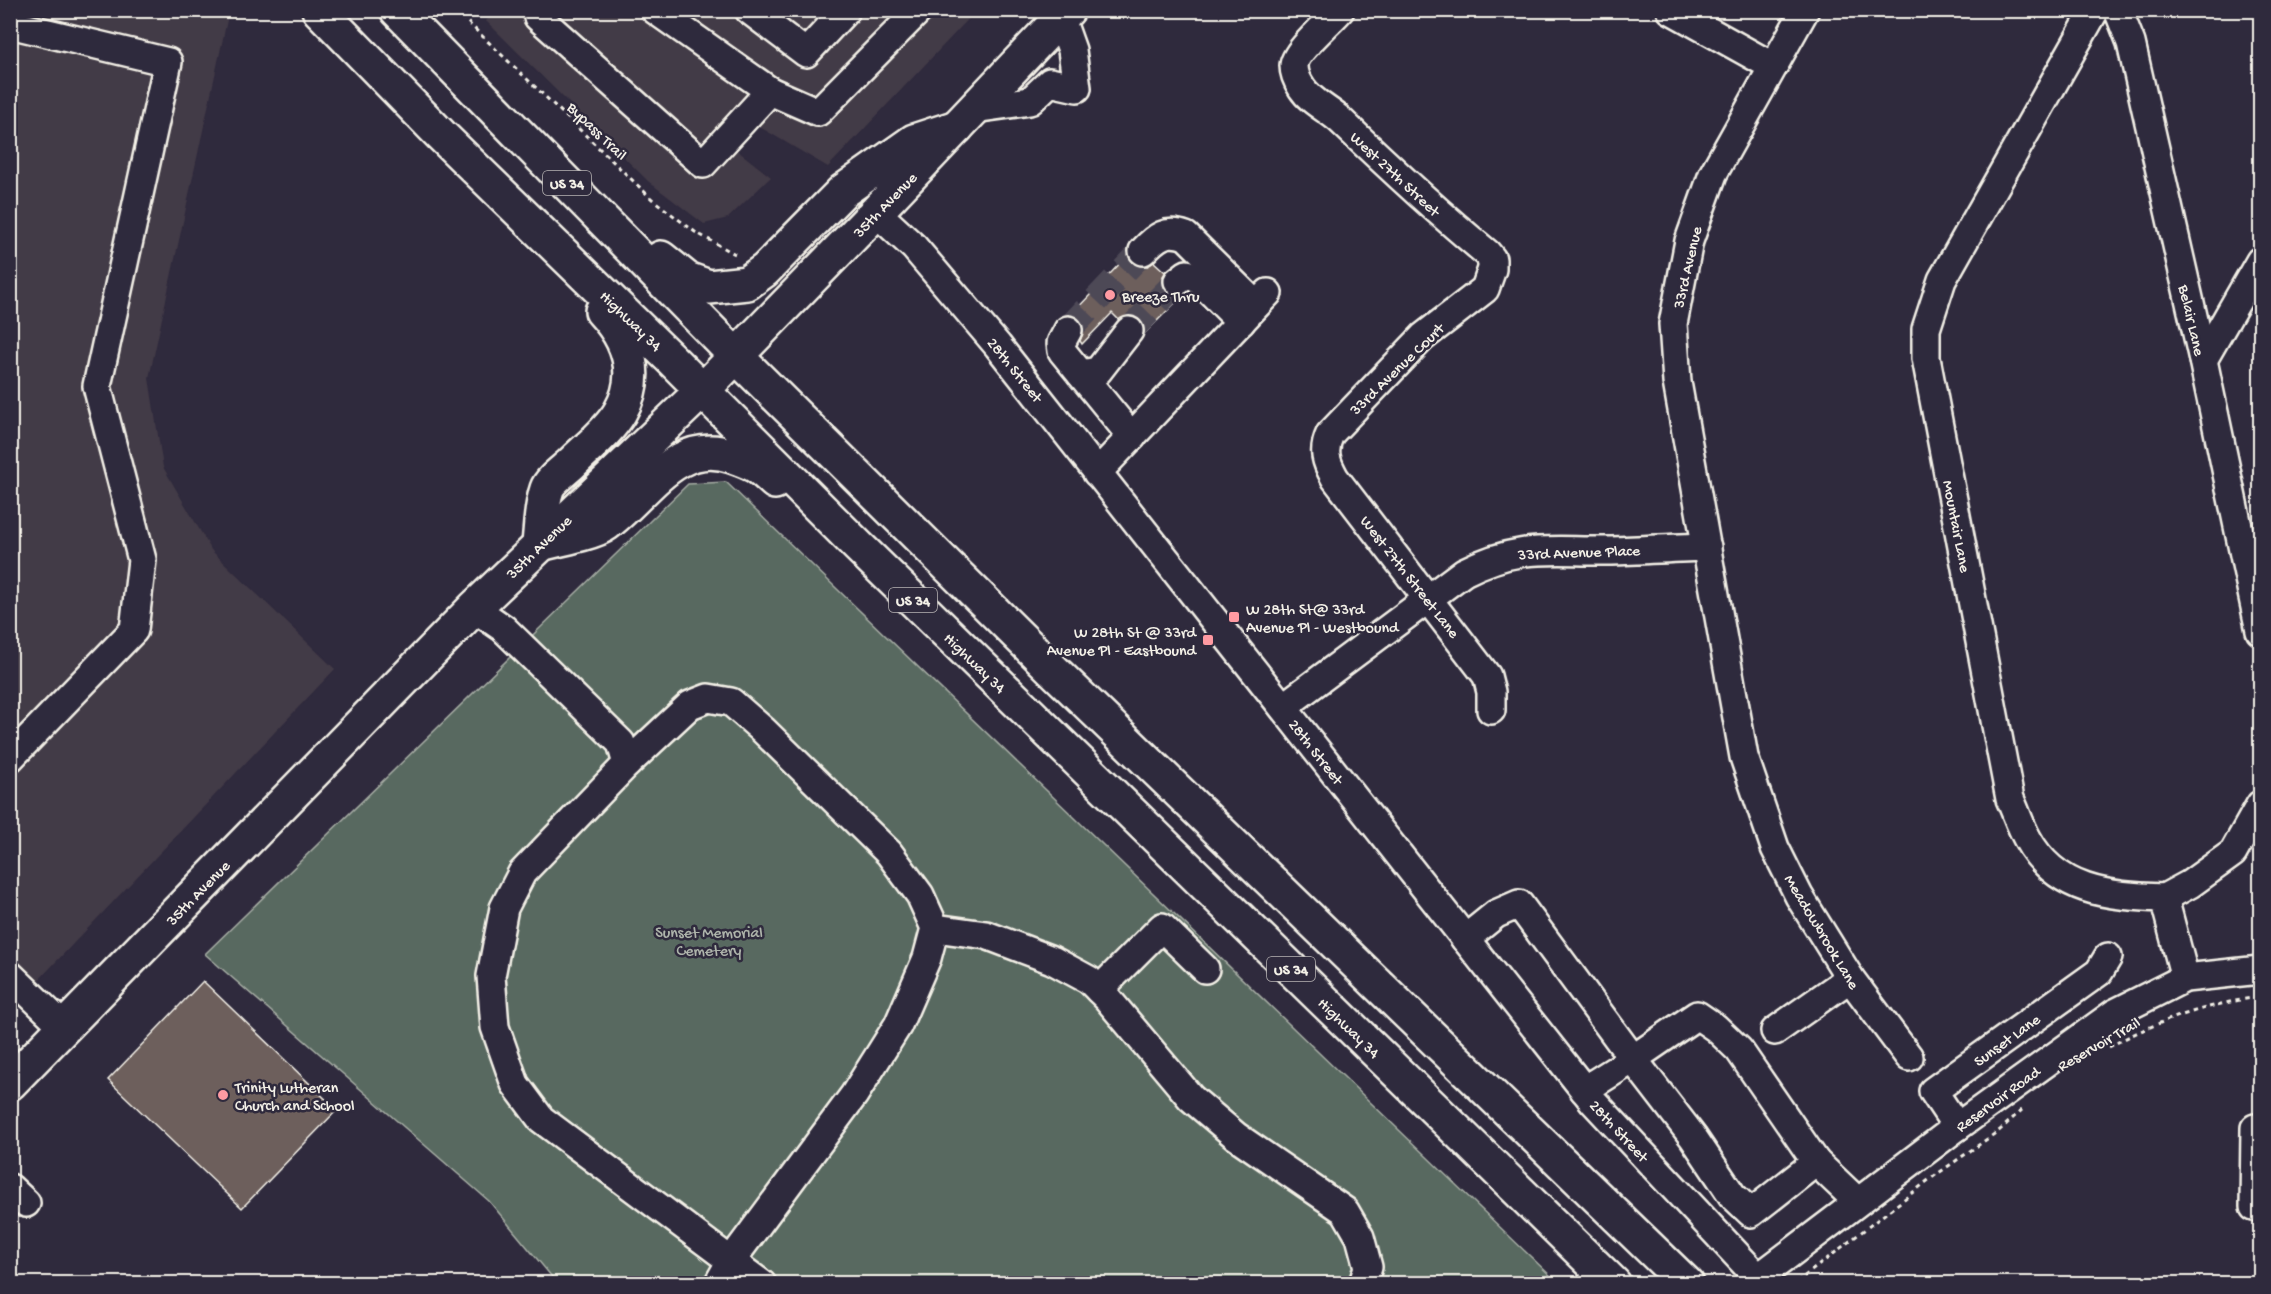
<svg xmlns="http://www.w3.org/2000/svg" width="2271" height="1294" font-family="'Gochi Hand',sans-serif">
  <rect width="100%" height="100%" fill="#2f2a3d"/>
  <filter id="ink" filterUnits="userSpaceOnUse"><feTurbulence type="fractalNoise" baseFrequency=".0167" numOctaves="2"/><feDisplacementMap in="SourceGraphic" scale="12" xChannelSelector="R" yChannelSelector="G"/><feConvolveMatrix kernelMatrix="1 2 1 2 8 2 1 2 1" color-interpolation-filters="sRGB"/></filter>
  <g filter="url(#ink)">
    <g fill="#423a46">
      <polygon points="496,10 976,11 828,167 751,122 729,144 771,177 728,218 704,224 649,182 486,21"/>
      <polygon points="11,11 229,11 149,378 163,467 212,551 335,669 11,1009"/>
    </g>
    <polygon fill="#596961" stroke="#a6ada4" stroke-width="1.5" points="726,482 1558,1283 557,1283 489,1201 205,954 688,484"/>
    <g fill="#6d5e5b" stroke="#f4f1e8" stroke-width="1.5">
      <polygon points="1128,255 1132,262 1139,266 1147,266 1154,262 1165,272 1167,270 1163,276 1162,283 1165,290 1173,296 1182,296 1144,334 1144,326 1138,318 1131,315 1119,320 1112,313 1082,344 1080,341 1084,330 1082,322 1071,315"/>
      <polygon points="203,981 337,1110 242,1208 108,1080"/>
    </g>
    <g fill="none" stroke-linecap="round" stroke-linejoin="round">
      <g stroke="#4d4857" stroke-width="27" stroke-dasharray="27 14" stroke-linecap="butt">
        <polyline points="1068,330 1143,251"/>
        <polyline points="1129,331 1178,281"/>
      </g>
      <defs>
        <g id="minor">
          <polyline points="543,10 538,17 703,164 770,91"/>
          <polyline points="655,10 770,91 818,112 919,10"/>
          <polyline points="749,10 806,53 846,10"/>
          <path d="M1340,10c-10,12 -46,42 -46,56 0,7 4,16 8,22 9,14 26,21 38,32 49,47 95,90 147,133l5,6v10l-7,20 -62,48 -93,97c-8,17 -4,28 5,44l152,198 4,16v18"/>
          <polyline points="1671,10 1772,66"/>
          <polyline points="1805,10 1713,174 1689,241 1673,324 1677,382 1744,757 1775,848 1799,896 1850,978 1909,1057"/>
          <path d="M2095,10l-153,270 -16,49v29l84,441c6,13 10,26 17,39 29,54 81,58 137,60l21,80"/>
          <polyline points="2118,10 2131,43 2203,360 2260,631"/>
          <polyline points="10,24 168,62 97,386 142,560 134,630 10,758"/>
          <polyline points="974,109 1030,101 1050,82 1077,88 1072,50 1061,19"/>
          <polyline points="876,212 914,247 998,346 1593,1101 1764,1284"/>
          <path d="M1143,251c14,-15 23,-22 43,-15l70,69"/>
          <polyline points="1178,281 1187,274 1196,277 1241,322"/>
          <polyline points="1068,330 1061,343 1062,351 1132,437"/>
          <polyline points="2203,360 2260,261"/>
          <polyline points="1081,374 1098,371 1129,331"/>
          <polyline points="1097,473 1268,293"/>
          <polyline points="474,608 503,628 621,743 627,764"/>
          <path d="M1283,707l181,-135c57,-29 87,-20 147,-21 32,-1 64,-3 96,-4"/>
          <polyline points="2164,898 2190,884 2233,853 2260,805"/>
          <polyline points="935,928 986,935 1052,960 1089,980 1107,998 1191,1098 1236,1136 1345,1211 1360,1237 1368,1267 1363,1284"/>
          <polyline points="1465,939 1496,914 1519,904 1633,1059 1697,1015 1716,1028 1739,1050 1816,1162"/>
          <polyline points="10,975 65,1028"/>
          <polyline points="1099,990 1162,927 1205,969"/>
          <polyline points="1775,1031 1850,978"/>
          <polyline points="1584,1090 1633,1059 1693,1137 1732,1195 1751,1213 1816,1162 1857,1201"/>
          <polyline points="1957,1127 1933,1091 2099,972 2108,957"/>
          <polyline points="2255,1128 2254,1207 2260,1207"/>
          <polyline points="10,1188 26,1203"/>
          <polyline points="1758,1278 1957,1127 2115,1013 2185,978 2260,970"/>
          <polyline points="718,1284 731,1261 854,1095 898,1025 927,958 935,928 920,895 889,853 763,730 731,702 708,698 690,705 627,764 522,873 504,908 491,976 495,1027 515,1084 541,1119 731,1261 762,1284"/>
        </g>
        <polyline id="major" points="10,1083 474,608 703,390 876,212 1068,10"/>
        <g id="highway">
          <polyline points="319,10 441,135 671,359 858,546 1614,1284"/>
          <polyline points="397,10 736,356 1054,671 1687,1284"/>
          <polyline points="661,258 687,279 709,287 747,283 765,270 843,191 914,141 957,127"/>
          <path d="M602,311c27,29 39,65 18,101 -11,19 -32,35 -48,51 -7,7 -22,17 -25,26 -6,17 -6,38 -8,55 16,-4 55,-11 67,-20 39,-28 70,-88 126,-68 23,8 26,10 43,26"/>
        </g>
      </defs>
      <use href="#minor" stroke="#f4f1e8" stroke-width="32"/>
      <use href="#major" stroke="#f4f1e8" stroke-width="38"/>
      <use href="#highway" stroke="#f4f1e8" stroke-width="38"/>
      <g stroke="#f4f1e8" stroke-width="3" stroke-dasharray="4.5 4.5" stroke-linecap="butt">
        <polyline points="455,10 652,199 695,232 735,254"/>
        <path d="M2109,1047c44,-25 102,-44 151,-50"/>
        <polyline points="1797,1282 1930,1179 2000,1130 2024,1108"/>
      </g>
      <use href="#minor" stroke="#2f2a3d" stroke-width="27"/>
      <use href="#major" stroke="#2f2a3d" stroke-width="33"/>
      <use href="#highway" stroke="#2f2a3d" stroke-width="33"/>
    </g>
  </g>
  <g fill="#ff9aa2" stroke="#2f2a3d" stroke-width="2">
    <circle cx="1110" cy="295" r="6"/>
    <rect x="1228" y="611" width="12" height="12" rx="3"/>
    <rect x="1202" y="634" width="12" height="12" rx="3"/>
    <circle cx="223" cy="1095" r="6"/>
  </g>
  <g text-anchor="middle" stroke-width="5" stroke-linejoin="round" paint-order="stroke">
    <g fill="#2f2a3d" stroke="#b9b5b5" stroke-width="1.5">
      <rect x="543" y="171" width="48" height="24" rx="4.5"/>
      <rect x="889" y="588" width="48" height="24" rx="4.5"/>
      <rect x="1267" y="957" width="48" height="24" rx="4.5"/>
    </g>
    <g font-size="15" font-weight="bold" fill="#f4f1e8">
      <text x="567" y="188">US 34</text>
      <text x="913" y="605">US 34</text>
      <text x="1291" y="974">US 34</text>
    </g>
    <g font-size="16" fill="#f4f1e8" stroke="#2f2a3d">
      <text transform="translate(598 130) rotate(44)" y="6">Bypass Trail</text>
      <text transform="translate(1396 173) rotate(43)" y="6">West 27th Street</text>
      <text transform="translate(884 204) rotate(-46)" y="6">35th Avenue</text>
      <text transform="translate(1686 267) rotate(-77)" y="6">33rd Avenue</text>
      <text transform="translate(632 320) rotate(44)" y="6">Highway 34</text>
      <text transform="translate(2193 320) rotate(77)" y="6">Belair Lane</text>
      <text transform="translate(1396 368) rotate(-44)" y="6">33rd Avenue Court</text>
      <text transform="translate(1016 369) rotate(51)" y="6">28th Street</text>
      <text transform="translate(1958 526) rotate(79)" y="6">Mountair Lane</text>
      <text transform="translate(538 546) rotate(-44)" y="6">35th Avenue</text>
      <text transform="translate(1579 551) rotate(-2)" y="6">33rd Avenue Place</text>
      <text transform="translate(1411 576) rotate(52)" y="6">West 27th Street Lane</text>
      <text transform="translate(976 662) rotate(44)" y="6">Highway 34</text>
      <text transform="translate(1317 751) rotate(52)" y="6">28th Street</text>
      <text transform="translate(197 892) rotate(-46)" y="6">35th Avenue</text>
      <text transform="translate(1823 931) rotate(59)" y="6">Meadowbrook Lane</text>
      <text transform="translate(1350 1027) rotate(44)" y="6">Highway 34</text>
      <text transform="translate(2006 1039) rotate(-36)" y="6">Sunset Lane</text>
      <text transform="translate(2098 1043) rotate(-30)" y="6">Reservoir Trail</text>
      <text transform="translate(1997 1098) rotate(-36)" y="6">Reservoir Road</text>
      <text transform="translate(1620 1130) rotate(47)" y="6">28th Street</text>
    </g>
    <g font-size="16" fill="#f4f1e8" stroke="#2f2a3d" text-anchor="start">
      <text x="1122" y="301">Breeze Thru</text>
      <text x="1246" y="614">W 28th St@ 33rd<tspan x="1246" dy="18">Avenue Pl - Westbound</tspan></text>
      <text x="1196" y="637" text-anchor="end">W 28th St @ 33rd<tspan x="1196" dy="18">Avenue Pl - Eastbound</tspan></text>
      <text x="235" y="1092">Trinity Lutheran<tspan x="235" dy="18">Church and School</tspan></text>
    </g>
    <g font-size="16" fill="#aeb4ab" stroke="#2f2a3d">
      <text x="709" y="937">Sunset Memorial<tspan x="709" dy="18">Cemetery</tspan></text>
    </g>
  </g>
  <rect width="2271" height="1294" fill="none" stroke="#2f2a3d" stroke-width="36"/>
  <rect x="18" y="18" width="2235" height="1258" fill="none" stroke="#f4f1e8" stroke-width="2" filter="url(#ink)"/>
</svg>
